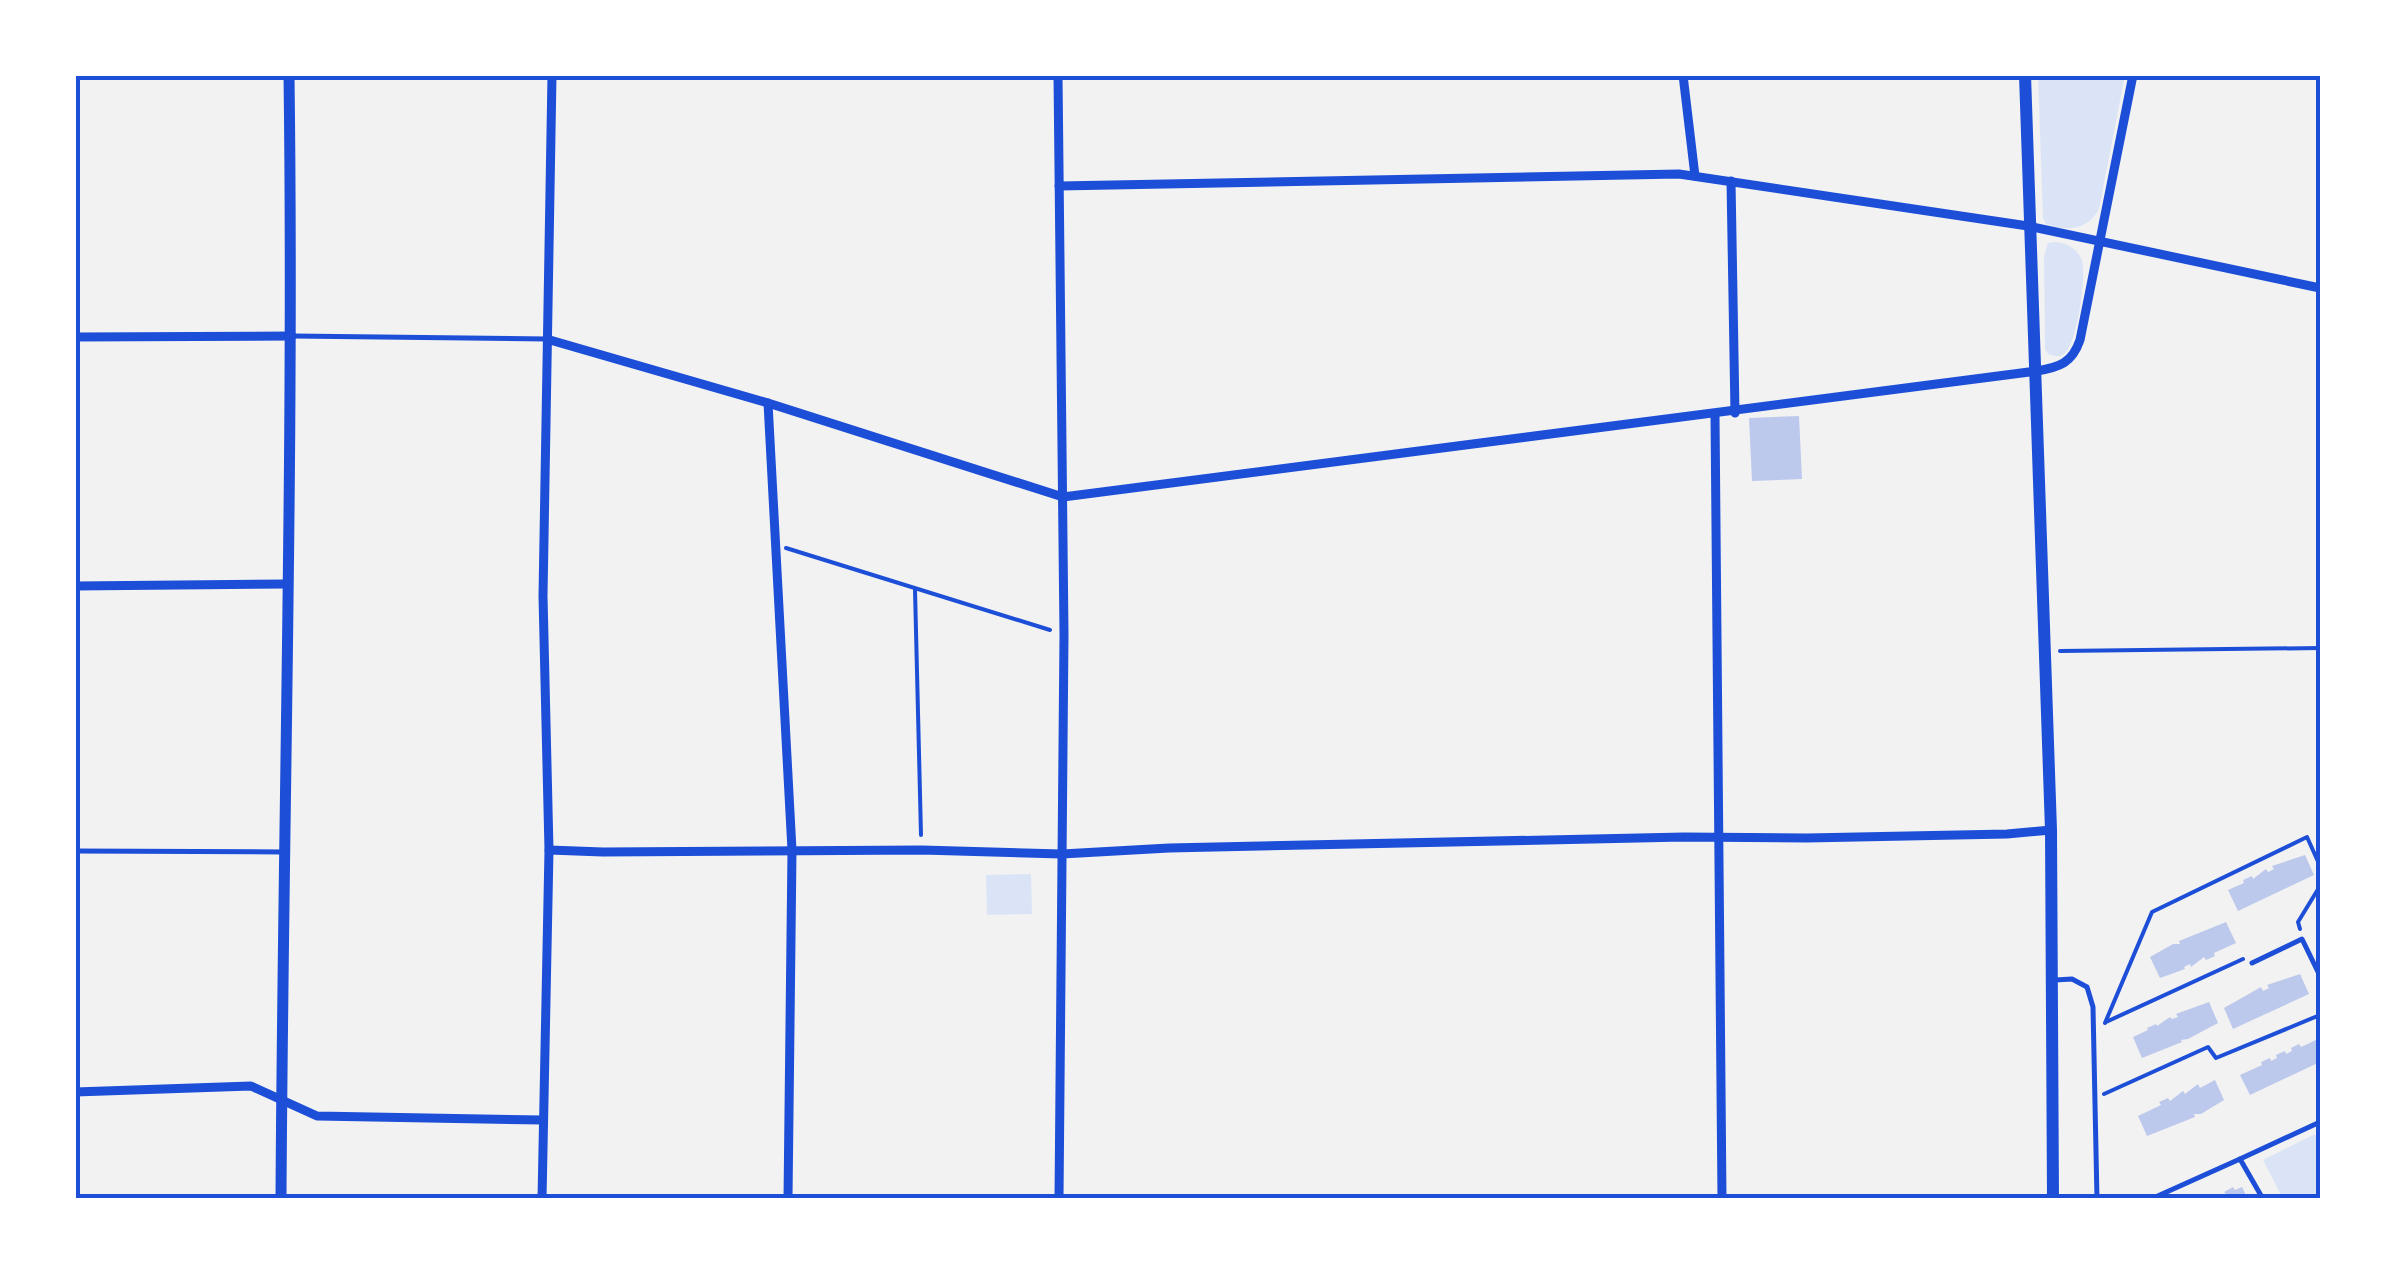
<svg xmlns="http://www.w3.org/2000/svg" width="2395" height="1274" font-family="Merriweather,serif">
  <rect width="100%" height="100%" fill="#f2f2f2"/>
  <g fill="#dbe4f7">
    <path d="M2038,75h87l-26,134c-11,21 -32,23 -53,15l-3,-6z"/>
    <path d="M2055,242c11,1 21,6 26,16 7,14 -4,87 -17,96 -6,4 -9,2 -16,0l-3,-5 -1,-93 4,-13z"/>
    <polygon points="1031,874 1032,914 987,915 986,875"/>
    <polygon points="2315,1134 2320,1145 2320,1199 2283,1199 2263,1160"/>
  </g>
  <g fill="#bdc9ec">
    <polygon points="1799,416 1802,479 1752,481 1749,418"/>
    <polygon points="2305,855 2314,875 2238,911 2228,890 2244,883 2243,880 2252,876 2253,879 2266,869 2268,872 2274,869 2272,866"/>
    <polygon points="2226,922 2236,943 2214,953 2215,956 2206,960 2204,957 2191,967 2190,964 2184,967 2185,969 2160,978 2150,957 2173,944 2180,944 2179,941"/>
    <polygon points="2300,974 2309,994 2233,1029 2224,1008 2261,987 2263,991 2269,988 2267,985"/>
    <polygon points="2209,1002 2218,1023 2188,1039 2181,1040 2182,1042 2142,1058 2133,1037 2148,1030 2147,1028 2156,1024 2157,1026 2170,1017 2172,1019 2178,1017 2176,1014"/>
    <polygon points="2316,1040 2320,1062 2250,1095 2240,1075 2262,1065 2261,1062 2270,1058 2271,1061 2277,1058 2276,1055 2285,1051 2286,1054 2292,1051 2291,1048 2299,1044 2301,1047"/>
    <polygon points="2215,1080 2224,1100 2201,1114 2194,1114 2195,1117 2147,1136 2138,1116 2161,1105 2159,1102 2168,1098 2170,1101 2183,1091 2185,1094 2198,1084 2200,1088"/>
    <polygon points="2233,1187 2235,1190 2242,1187 2248,1199 2208,1199 2226,1194 2224,1192"/>
  </g>
  <g fill="none" stroke-linecap="round" stroke-linejoin="round">
    <g stroke="#1d4ed8" stroke-width="4">
      <polyline points="786,548 1050,630"/>
      <polyline points="915,590 921,835"/>
      <polyline points="2060,651 2320,648"/>
      <polyline points="2300,929 2298,922 2320,886"/>
      <polyline points="2106,1022 2243,959"/>
      <polyline points="2105,1023 2152,912 2307,837 2320,866"/>
      <polyline points="2104,1094 2208,1047 2216,1058 2320,1015"/>
    </g>
    <g stroke="#1d4ed8" stroke-width="5">
      <polyline points="293,336 547,339"/>
      <polyline points="75,851 282,852"/>
      <polyline points="2252,963 2302,939 2320,976"/>
      <polyline points="2055,980 2072,979 2087,987 2093,1007 2097,1199"/>
      <polyline points="2151,1199 2240,1159"/>
      <polyline points="2263,1199 2240,1159 2320,1122"/>
    </g>
    <g stroke="#1d4ed8" stroke-width="9">
      <polyline points="513,75 553,75"/>
      <polyline points="1058,75 1064,634 1059,1199"/>
      <polyline points="1683,75 1695,176"/>
      <polyline points="1731,181 1735,413"/>
      <polyline points="1059,186 1679,174 2028,226 2320,288"/>
      <polyline points="75,337 292,336"/>
      <path d="M550,340l218,63 295,94 974,-126c23,-4 35,-8 43,-31l53,-265"/>
      <polyline points="768,403 792,850 788,1199"/>
      <polyline points="1715,415 1722,1199"/>
      <polyline points="75,586 286,584"/>
      <polyline points="549,850 603,852 922,850 1062,854 1169,848 1684,837 1807,838 2007,834 2051,830"/>
      <polyline points="75,1092 251,1086 317,1116 543,1120"/>
      <polyline points="542,1199 549,850 543,596 552,75"/>
    </g>
    <path stroke="#1d4ed8" stroke-width="11" d="M281,1199c2,-375 13,-749 8,-1124"/>
    <polyline stroke="#1d4ed8" stroke-width="12" points="2025,75 2051,830 2053,1199"/>
  </g>
  <rect width="2395" height="1274" fill="none" stroke="#ffffff" stroke-width="155"/>
  <rect x="78" y="78" width="2240" height="1118" fill="none" stroke="#1d4ed8" stroke-width="4"/>
</svg>
